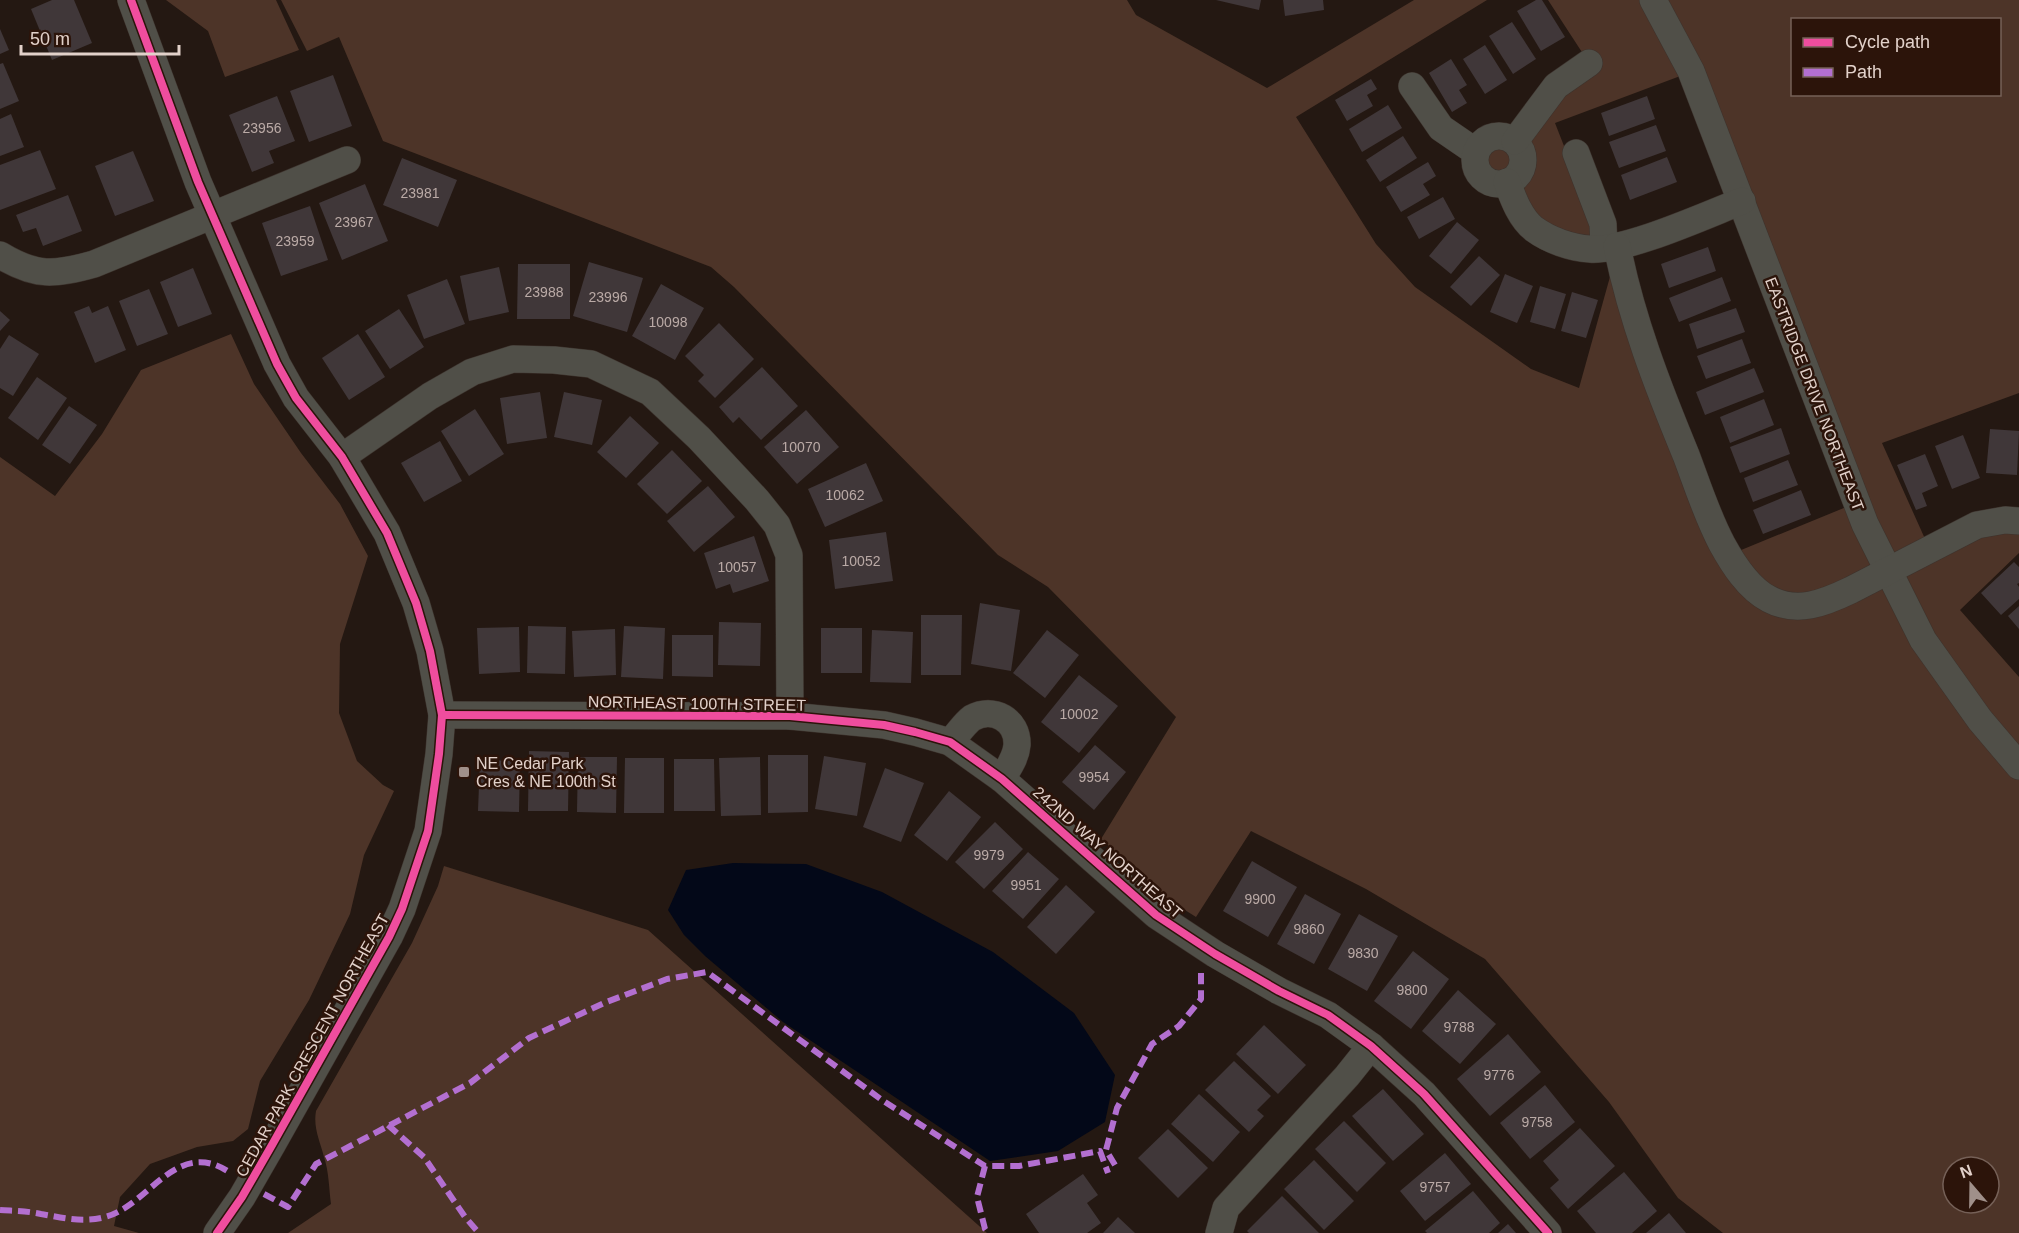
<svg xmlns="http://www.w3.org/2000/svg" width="2019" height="1233" font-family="Arial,sans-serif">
  <rect width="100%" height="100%" fill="#241812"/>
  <g fill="#4d3428" fill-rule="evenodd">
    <polygon points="166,0 276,0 299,50 225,77 208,31"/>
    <path d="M281,0h846l9,15 131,73 147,-88h73l-191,117 80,127 39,43 116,82 48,19 34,-122 116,289 127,-52 -165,-431 -136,51 49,125 -34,-3 -72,-61c-37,-6 -26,-56 10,-47l81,-74 -41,-63h471v393l-137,50 48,107 89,-29v32l-59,57 59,67v556h-296l-45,-35 -69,-96 -124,-143 -119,-70 -115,-58 -55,86 -27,-17 -68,-61 75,-122 -128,-130 -50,-32 -264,-268 -23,-20 -328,-126 -44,-104 -32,14zM1792,20h208v74h-208zM1953,1167h36v36h-36z"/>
    <polygon points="231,334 254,384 301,453 340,504 368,556 340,644 339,713 357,761 383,785 394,791 364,855 350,914 309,1000 260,1081 248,1129 233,1141 197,1147 150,1164 120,1197 114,1226 139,1233 0,1233 0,457 55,496 102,434 141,370"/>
    <path d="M444,866l204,64 339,303h-699l43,-29c-2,-15 -2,-32 -7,-47 -4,-16 -11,-29 -8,-46l96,-168 26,-57z"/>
  </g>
  <polygon fill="#030818" points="733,863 806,864 882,892 993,952 1074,1013 1115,1075 1105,1122 1058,1151 990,1161 783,1022 705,956 684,935 668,910 686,870"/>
  <g fill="#403739">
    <polygon points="52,0 74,0 92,43 52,60 31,9"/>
    <polygon points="1216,0 1261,0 1259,10"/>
    <polygon points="1283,0 1323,0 1324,10 1285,16"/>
    <polygon points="1536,0 1542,0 1565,37 1541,51 1517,11"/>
    <polygon points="1512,22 1536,59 1513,74 1489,36"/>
    <polygon points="0,29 9,50 0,54"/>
    <polygon points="1485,45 1507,80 1485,94 1463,59"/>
    <polygon points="1451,59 1467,85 1459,90 1467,103 1452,112 1429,73"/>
    <polygon points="3,63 19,101 0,109 0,64"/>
    <polygon points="333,75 352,126 309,142 290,91"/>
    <polygon points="1371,79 1377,89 1367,95 1373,106 1347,121 1335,100"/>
    <polygon points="277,96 295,141 269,151 274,163 252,172 229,115"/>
    <polygon points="1647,96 1655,119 1609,136 1601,113"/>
    <polygon points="1388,105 1402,128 1362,152 1349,129"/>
    <polygon points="11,114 24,147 0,156 0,119"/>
    <polygon points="1656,125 1666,151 1619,168 1609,142"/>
    <polygon points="1403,136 1417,158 1380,182 1366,160"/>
    <polygon points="40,150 56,189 0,210 0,165"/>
    <polygon points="133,151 154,201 115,216 95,166"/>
    <polygon points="1667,157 1677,182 1630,200 1621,175"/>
    <polygon points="402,158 457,180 438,227 383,205"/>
    <polygon points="1428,162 1436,176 1423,184 1430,195 1401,212 1386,187"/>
    <polygon points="365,184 388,241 342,260 319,203"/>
    <polygon points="68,195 82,231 43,246 36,228 23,232 16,215"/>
    <polygon points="1443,197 1455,219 1419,239 1407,217"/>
    <polygon points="310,206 328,260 281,276 262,223"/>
    <polygon points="1457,222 1479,240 1451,274 1429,256"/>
    <polygon points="1708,247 1716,271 1669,288 1661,264"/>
    <polygon points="1479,256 1500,275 1471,306 1450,287"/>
    <polygon points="589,262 643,278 627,332 573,316"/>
    <polygon points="518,264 570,264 570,319 517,319"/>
    <polygon points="499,267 509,312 469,321 460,276"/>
    <polygon points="193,268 212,314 178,327 160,282"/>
    <polygon points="1505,274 1533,286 1517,323 1490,312"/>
    <polygon points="1722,277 1731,301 1679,322 1669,298"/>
    <polygon points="447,279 465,324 424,339 407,295"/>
    <polygon points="661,284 704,308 675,360 632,336"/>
    <polygon points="1540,286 1566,294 1555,329 1530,322"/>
    <polygon points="149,289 168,334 137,346 119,301"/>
    <polygon points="1572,292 1598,300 1586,338 1561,331"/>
    <polygon points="89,306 92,313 108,306 126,350 95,363 74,312"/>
    <polygon points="1736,308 1745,332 1697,349 1689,324"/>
    <polygon points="399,309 424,347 390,369 365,331"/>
    <polygon points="0,311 10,320 0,331"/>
    <polygon points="719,323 754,359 715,398 698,381 704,375 685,356"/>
    <polygon points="358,334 385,377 349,400 322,358"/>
    <polygon points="9,335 39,354 13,396 0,388 0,349"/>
    <polygon points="1742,339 1751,363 1706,379 1697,356"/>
    <polygon points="762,367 798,406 761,440 739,417 733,423 719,407"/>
    <polygon points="1754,368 1764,392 1705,415 1696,392"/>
    <polygon points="37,377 67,398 38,440 8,418"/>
    <polygon points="540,392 547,438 507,444 500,398"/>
    <polygon points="564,392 602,400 592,445 554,437"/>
    <polygon points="1764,399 1774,425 1730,443 1720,417"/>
    <polygon points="69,406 97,425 70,464 42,445"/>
    <polygon points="475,409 504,454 469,476 441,431"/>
    <polygon points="806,410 839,447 797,484 764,447"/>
    <polygon points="630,416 659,443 626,478 597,452"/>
    <polygon points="1781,428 1790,454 1740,473 1730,447"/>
    <polygon points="1990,429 2019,431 2017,475 1986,473"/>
    <polygon points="1963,435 1980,478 1952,489 1935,446"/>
    <polygon points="440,441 462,481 424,502 401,463"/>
    <polygon points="672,450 702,481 667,514 637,484"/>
    <polygon points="1925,454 1938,486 1922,493 1927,506 1916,510 1897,465"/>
    <polygon points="1788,460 1798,485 1753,502 1744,478"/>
    <polygon points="866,463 883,501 825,527 808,489"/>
    <polygon points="708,486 735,517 694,552 667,521"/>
    <polygon points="1801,490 1811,515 1763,534 1753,510"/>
    <polygon points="886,532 893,581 835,589 829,540"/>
    <polygon points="754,536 769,581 733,593 730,584 716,589 704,553"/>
    <polygon points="2014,562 2019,567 2019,583 2017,584 2019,587 2019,599 2001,615 1981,593"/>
    <polygon points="980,603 1020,610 1011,671 971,664"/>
    <polygon points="2019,606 2019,629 2008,616"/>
    <polygon points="921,615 962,615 961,675 921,675"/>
    <polygon points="719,622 761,623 760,666 718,665"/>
    <polygon points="528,626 566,627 565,674 527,673"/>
    <polygon points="624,626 665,628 663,679 621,677"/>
    <polygon points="519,627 520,672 479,674 477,628"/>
    <rect x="821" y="628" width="41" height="45"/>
    <polygon points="615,629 616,675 574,677 572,631"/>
    <polygon points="872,630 913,632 911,683 870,682"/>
    <polygon points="1047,630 1079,655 1045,698 1013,673"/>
    <polygon points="672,635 713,635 713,677 672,676"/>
    <polygon points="1079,675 1118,706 1079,753 1041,722"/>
    <polygon points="1095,745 1126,772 1094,810 1062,782"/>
    <polygon points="529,751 569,752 568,811 528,811"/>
    <polygon points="768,755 808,755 808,812 768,813"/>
    <polygon points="824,756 866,763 857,816 815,809"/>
    <polygon points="578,757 617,757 616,813 577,812"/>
    <polygon points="760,757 761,815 721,816 719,758"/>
    <polygon points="625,758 664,758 664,813 624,813"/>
    <polygon points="674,759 714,759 715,811 674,811"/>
    <polygon points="480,760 520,761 519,812 478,811"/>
    <polygon points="885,768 924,783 901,842 863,827"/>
    <polygon points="949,791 981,817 947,861 914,835"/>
    <polygon points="995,822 1023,849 984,889 955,862"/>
    <polygon points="1028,852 1059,879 1023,919 992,891"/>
    <polygon points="1252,861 1297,887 1268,937 1223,911"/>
    <polygon points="1066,885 1095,912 1056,954 1027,927"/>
    <polygon points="1305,894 1341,914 1314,964 1277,944"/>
    <polygon points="1359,914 1398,936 1367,991 1328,969"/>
    <polygon points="1413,951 1449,979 1411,1029 1374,1001"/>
    <polygon points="1458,990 1496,1024 1460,1064 1422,1031"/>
    <polygon points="1264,1025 1306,1065 1278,1094 1236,1054"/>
    <polygon points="1508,1034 1541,1072 1490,1116 1457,1079"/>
    <polygon points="1234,1061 1271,1096 1257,1110 1264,1116 1249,1132 1205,1090"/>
    <polygon points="1545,1085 1575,1122 1530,1159 1500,1123"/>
    <polygon points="1383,1089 1424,1134 1393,1161 1352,1116"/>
    <polygon points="1199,1094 1240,1132 1213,1162 1171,1124"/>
    <polygon points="1344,1121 1386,1163 1357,1192 1315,1149"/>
    <polygon points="1580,1128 1615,1166 1568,1209 1550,1188 1559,1180 1543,1161"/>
    <polygon points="1168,1129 1208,1168 1178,1198 1138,1158"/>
    <polygon points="1445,1153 1471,1184 1425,1221 1400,1191"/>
    <polygon points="1314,1160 1354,1201 1324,1230 1284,1189"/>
    <polygon points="1624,1172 1657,1211 1632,1233 1596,1233 1577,1211"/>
    <polygon points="1083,1174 1098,1195 1087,1203 1101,1223 1087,1233 1039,1233 1026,1214"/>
    <polygon points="1473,1191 1500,1223 1489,1233 1427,1233 1425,1231"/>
    <polygon points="1282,1196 1319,1233 1249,1233 1247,1231"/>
    <polygon points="1669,1213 1686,1233 1646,1233"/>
    <polygon points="1118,1217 1135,1233 1103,1233"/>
    <polygon points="1508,1224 1516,1233 1498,1233"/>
  </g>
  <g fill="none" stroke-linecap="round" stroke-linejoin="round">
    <defs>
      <g id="minor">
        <polyline points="131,0 198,182 277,364 296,398 342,457 387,533 416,603 430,651 442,715 439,754 428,831 402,909 389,937 272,1145 242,1197 217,1233"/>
        <polyline points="1653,0 1691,71 1865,524 1923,640 1980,720 2019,766"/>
        <polyline points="1412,86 1441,128 1476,152"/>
        <circle cx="1499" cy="160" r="24"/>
        <polyline points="1515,141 1556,86 1589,63"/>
        <polyline points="1576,153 1603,224 1604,248"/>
        <path d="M1507,182c6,16 13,36 27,47 15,11 37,19 56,20 35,3 116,-34 152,-48"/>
        <path d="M1617,246c14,72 41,141 69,209 11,29 21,61 36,89 11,20 26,44 47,55 28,15 55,4 82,-9l126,-65 28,-5 14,1"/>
        <path d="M0,255c36,22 55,20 94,9l253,-104"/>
        <polyline points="342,457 430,396 472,372 513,359 554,360 591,364 650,392 699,438 757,500 777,525 789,555 790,716"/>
        <polyline points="442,715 790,716 884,725 915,732 950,742 1002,779 1156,915 1215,954 1279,991 1328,1015 1371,1046 1424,1094 1548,1233"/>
        <path d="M950,742c7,-7 14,-18 22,-24 21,-12 46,2 45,27 -1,13 -9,23 -15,34"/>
        <polyline points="1219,1233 1226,1208 1347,1076 1371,1046"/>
      </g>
    </defs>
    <use href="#minor" stroke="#3d332d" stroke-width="28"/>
    <use href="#minor" stroke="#504f48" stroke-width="27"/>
    <g stroke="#b36fd0" stroke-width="6" stroke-dasharray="12 6" stroke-linecap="butt">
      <polyline points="388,1125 424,1157 465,1217 479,1233"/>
      <polyline points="1115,1165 1106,1150 1117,1108 1152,1044 1179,1026 1201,999 1201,973"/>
      <polyline points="985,1166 977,1197 985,1229 988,1233"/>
      <polyline points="264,1194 288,1207 316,1164 470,1083 529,1038 604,1003 667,979 707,972 882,1100 985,1166 1019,1166 1100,1151 1108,1173"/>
      <path d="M0,1210c14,1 28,1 41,4 23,4 42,9 64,3 44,-11 71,-80 124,-45"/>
    </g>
    <defs>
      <g id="cycleway">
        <polyline points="131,0 198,182 277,364 296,398 342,457 387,533 416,603 430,651 442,715 439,754 428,831 402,909 389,937 272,1145 242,1197 217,1233"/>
        <polyline points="442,715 790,716 884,725 915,732 950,742 1002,779 1156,915 1215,954 1279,991 1328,1015 1371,1046 1424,1094 1548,1233"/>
      </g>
    </defs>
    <use href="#cycleway" stroke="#2c140a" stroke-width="11"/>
    <use href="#cycleway" stroke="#ef4d9e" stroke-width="8"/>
  </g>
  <rect fill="#a0908a" stroke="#2c140a" stroke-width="2" x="458" y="766" width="12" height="12" rx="3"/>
  <g text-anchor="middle" stroke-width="5" stroke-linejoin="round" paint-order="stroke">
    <g font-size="14" fill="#baaaa6">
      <text x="262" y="133">23956</text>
      <text x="420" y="198">23981</text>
      <text x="354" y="227">23967</text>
      <text x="295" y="246">23959</text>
      <text x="544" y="297">23988</text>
      <text x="608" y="302">23996</text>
      <text x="668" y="327">10098</text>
      <text x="801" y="452">10070</text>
      <text x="845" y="500">10062</text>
      <text x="861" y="566">10052</text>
      <text x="737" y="572">10057</text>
      <text x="1079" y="719">10002</text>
      <text x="1094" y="782">9954</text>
      <text x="989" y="860">9979</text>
      <text x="1026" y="890">9951</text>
      <text x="1260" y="904">9900</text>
      <text x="1309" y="934">9860</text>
      <text x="1363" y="958">9830</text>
      <text x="1412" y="995">9800</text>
      <text x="1459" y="1032">9788</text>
      <text x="1499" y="1080">9776</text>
      <text x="1537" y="1127">9758</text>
      <text x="1435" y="1192">9757</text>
    </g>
    <g font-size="16" fill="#e2d1ca" stroke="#2c140a">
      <text transform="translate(1815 394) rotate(69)" y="6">EASTRIDGE DRIVE NORTHEAST</text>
      <text transform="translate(697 703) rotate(1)" y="6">NORTHEAST 100TH STREET</text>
      <text transform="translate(1108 852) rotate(41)" y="6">242ND WAY NORTHEAST</text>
      <text transform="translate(312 1045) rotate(-61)" y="6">CEDAR PARK CRESCENT NORTHEAST</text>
    </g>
    <g font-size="16" fill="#e2d1ca" stroke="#2c140a" text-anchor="start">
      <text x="476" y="769">NE Cedar Park<tspan x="476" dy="18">Cres &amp; NE 100th St</tspan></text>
    </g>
  </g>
  <rect x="1791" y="18" width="210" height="78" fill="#2c140a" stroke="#756057" stroke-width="1.5"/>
  <rect x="1803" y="38" width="30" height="9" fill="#ef4d9e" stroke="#756057" stroke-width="1.5"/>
  <text x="1845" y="48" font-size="18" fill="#e2d1ca">Cycle path</text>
  <rect x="1803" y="68" width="30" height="9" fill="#b36fd0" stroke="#756057" stroke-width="1.5"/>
  <text x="1845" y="78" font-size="18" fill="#e2d1ca">Path</text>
  <g transform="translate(1971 1185) rotate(340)"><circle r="28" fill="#2c140a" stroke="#756057" stroke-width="1.5"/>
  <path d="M0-4.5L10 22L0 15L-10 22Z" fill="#a0908a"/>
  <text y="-9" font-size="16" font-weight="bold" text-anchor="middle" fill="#e2d1ca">N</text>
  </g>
  <path d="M21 45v9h158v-9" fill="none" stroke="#e2d1ca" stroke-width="3"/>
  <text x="30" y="45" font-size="18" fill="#e2d1ca" stroke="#2c140a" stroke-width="4.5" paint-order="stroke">50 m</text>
</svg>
